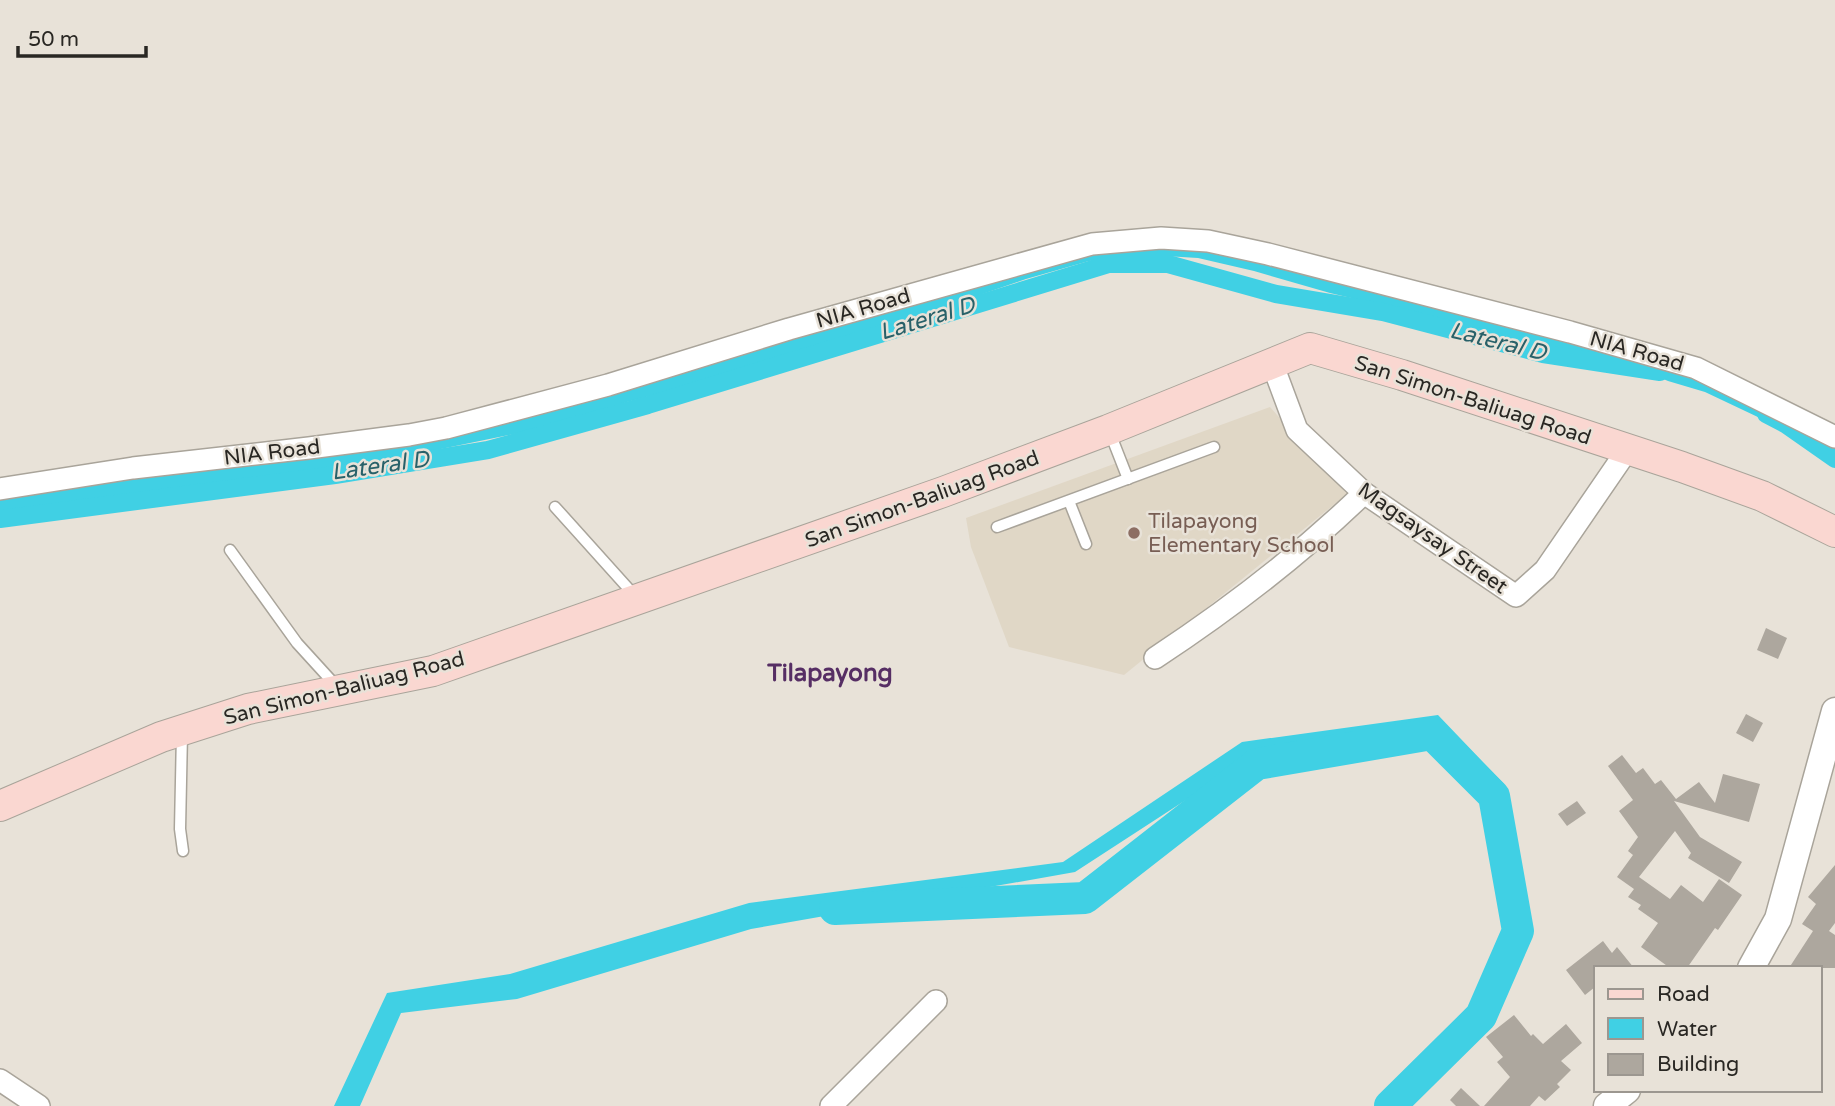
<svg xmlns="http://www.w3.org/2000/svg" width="1835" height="1106" font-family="'Varela Round',sans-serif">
  <rect width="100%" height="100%" fill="#e8e2d8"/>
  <polygon fill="#e0d7c6" points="1270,407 1347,494 1124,675 1009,647 971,547 966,518"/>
  <g fill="#40d0e4">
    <path d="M1136,245l103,9 456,120 95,46 -7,9 -78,-37 -37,-11 -44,-19 -57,-9 -97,-24 -51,-15 -89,-21 -76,-22 -56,-13 -33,-2 -76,5 -63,18 -145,50 -63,17 -138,42 -53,14 -60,21 -194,40 -268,36c-36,2 -70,9 -105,14v-17l397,-53 688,-191z"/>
    <polygon points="1438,715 1504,784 1494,796 1432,734 1252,757 1075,872 751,929 517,999 401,1013 360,1106 334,1106 387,993 510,974 749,903 1063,862 1242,742"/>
  </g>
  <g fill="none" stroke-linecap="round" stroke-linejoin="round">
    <g stroke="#40d0e4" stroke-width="18">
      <polyline points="1766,414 1785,424 1835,459"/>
      <polyline points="0,519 335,475 488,450 648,405 1109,264 1168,264 1276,294 1383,312 1543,354 1660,372"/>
    </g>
    <polyline stroke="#40d0e4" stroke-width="32" points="835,909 1085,898 1257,764 1432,734 1494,796 1518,931 1481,1016 1390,1106"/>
  </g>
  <g fill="#ada79e">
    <polygon points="1766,628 1787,638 1778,659 1757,650"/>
    <polygon points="1746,714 1763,723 1753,742 1736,733"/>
    <polygon points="1622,755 1636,773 1643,768 1655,784 1661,780 1676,799 1699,782 1715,803 1723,774 1760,784 1749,822 1674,801 1700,837 1742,862 1729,883 1688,858 1691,853 1675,831 1639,877 1670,899 1681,885 1703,902 1719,879 1742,895 1718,930 1715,928 1687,968 1670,968 1641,947 1658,923 1638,909 1641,905 1628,897 1634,889 1617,877 1633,855 1628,851 1638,837 1619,811 1633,800 1608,766"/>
    <polygon points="1577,801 1586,813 1567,826 1558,814"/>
    <polygon points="1835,865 1835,923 1829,931 1835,935 1835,968 1789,968 1813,931 1802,924 1816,904 1808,897"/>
    <polygon points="1603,941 1612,953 1617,947 1634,968 1595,968 1595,987 1585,995 1566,970"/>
    <polygon points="1514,1015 1531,1036 1533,1034 1543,1044 1566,1024 1582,1043 1561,1061 1571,1070 1557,1084 1560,1087 1545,1101 1539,1096 1530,1106 1484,1106 1510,1077 1497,1062 1503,1057 1486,1037"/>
    <polygon points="1461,1088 1480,1106 1456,1106 1450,1100"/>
  </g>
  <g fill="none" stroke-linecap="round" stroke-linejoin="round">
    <defs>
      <g id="service">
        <polyline points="1110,433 1128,479"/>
        <polyline points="1069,501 1086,544"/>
        <polyline points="555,507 636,597"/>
        <polyline points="997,527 1214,447"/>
        <polyline points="230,550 297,643 338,688"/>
        <polyline points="182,733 180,829 183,851"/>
      </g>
      <g id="minor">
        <polyline points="1272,363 1297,430 1364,493 1516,596 1545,570 1628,449"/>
        <polyline points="0,489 133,468 309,448 409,435 446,428 608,385 789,329 1092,244 1161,238 1208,241 1268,254 1570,332 1696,368 1835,437"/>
        <path d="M1155,658c76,-50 143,-101 209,-165"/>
        <polyline points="0,1080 39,1106"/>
        <polyline points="831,1106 936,1001"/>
      </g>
      <g id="tertiary">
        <polyline points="1751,968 1778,919 1835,711"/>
        <polyline points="1607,1106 1627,1090"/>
      </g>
      <polyline id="secondary" points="0,806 161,737 248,709 433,671 943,492 1108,430 1310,348 1402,375 1682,467 1762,496 1835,532"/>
    </defs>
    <use href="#service" stroke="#a9a49a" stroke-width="13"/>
    <use href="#minor" stroke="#a9a49a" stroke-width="24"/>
    <use href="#tertiary" stroke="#a9a49a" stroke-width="29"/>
    <use href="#secondary" stroke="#a9a49a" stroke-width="32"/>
    <use href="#service" stroke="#fff" stroke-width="10"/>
    <use href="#minor" stroke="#fff" stroke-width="21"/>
    <use href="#tertiary" stroke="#fff" stroke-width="26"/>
    <use href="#secondary" stroke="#fad7d1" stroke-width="30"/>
  </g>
  <circle fill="#8d6e63" stroke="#e8e2d8" stroke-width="2.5" cx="1134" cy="533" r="7"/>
  <g text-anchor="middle" stroke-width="5" stroke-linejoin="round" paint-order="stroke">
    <g font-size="21" fill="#292723" stroke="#e8e2d8">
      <text transform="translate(863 308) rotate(-16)" y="7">NIA Road</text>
      <text transform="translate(1637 351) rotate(16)" y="7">NIA Road</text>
      <text transform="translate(1473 400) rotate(18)" y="7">San Simon-Baliuag Road</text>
      <text transform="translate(272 452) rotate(-7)" y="7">NIA Road</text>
      <text transform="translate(922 499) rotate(-20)" y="7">San Simon-Baliuag Road</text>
      <text transform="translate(1433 538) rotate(35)" y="7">Magsaysay Street</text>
      <text transform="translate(344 688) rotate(-14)" y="7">San Simon-Baliuag Road</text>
    </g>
    <g font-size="21" fill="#785e54" stroke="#e8e2d8" text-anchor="start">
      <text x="1148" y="528">Tilapayong<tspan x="1148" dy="24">Elementary School</tspan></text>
    </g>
    <g font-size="23" font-style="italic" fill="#286169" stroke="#e8e2d8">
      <text transform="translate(927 318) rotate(-17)" y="8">Lateral D</text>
      <text transform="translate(1498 341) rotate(14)" y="8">Lateral D</text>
      <text transform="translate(380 465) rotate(-8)" y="8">Lateral D</text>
    </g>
    <g font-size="24" font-weight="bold" fill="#562e64" stroke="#e8e2d8">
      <text x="830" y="681">Tilapayong</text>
    </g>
  </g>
  <rect x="1594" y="966" width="228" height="126" fill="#e8e2d8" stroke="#9c9790" stroke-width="2"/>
  <rect x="1608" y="989" width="35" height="10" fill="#fad7d1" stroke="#9c9790" stroke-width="2"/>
  <text x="1657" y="1001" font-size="21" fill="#292723">Road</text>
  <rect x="1608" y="1018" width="35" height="21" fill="#40d0e4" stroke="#9c9790" stroke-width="2"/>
  <text x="1657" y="1036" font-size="21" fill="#292723">Water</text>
  <rect x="1608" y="1054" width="35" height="21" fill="#ada79e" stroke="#9c9790" stroke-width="2"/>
  <text x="1657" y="1071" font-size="21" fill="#292723">Building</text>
  <path d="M18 46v10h128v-10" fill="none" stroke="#292723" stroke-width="3.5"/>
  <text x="28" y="46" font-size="21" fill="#292723" stroke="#e8e2d8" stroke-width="5" paint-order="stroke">50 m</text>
</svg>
